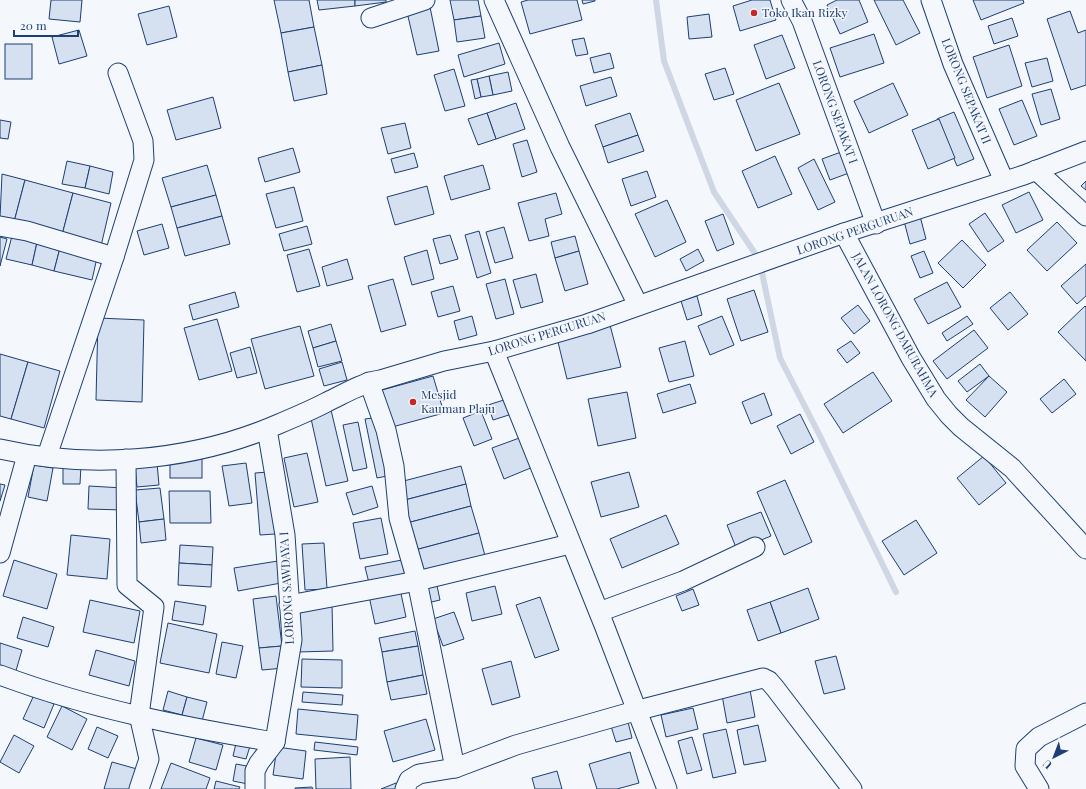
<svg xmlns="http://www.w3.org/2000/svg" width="1086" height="789" font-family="'Playfair Display',serif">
  <rect width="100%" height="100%" fill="#f4f7fb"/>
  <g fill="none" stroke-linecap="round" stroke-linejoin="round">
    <g stroke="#cfd7e4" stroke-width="6">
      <polyline points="656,0 664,61 714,192 756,255"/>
      <polyline points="761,268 780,358 819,434 896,592"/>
    </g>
  </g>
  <g fill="#d5e0f0" stroke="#1d3f73">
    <polygon points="51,0 82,0 80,22 49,19"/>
    <polygon points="274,0 309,0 314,27 281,33"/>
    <polygon points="317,0 355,0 355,6 319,10"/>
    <polygon points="355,0 386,0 386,2 355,6"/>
    <polygon points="450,0 478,0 481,16 454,20"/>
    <polygon points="528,0 577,0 582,20 530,34 521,2"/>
    <polygon points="582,0 595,0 595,1 583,4"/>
    <polygon points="752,0 770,0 776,20 740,31 733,6"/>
    <polygon points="837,0 859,0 868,22 840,34 827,5"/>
    <polygon points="874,0 903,0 920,33 896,45"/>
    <polygon points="973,0 1023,0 1024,3 981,20"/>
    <polygon points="169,6 177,37 147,45 138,14"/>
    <polygon points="430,7 439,51 417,55 407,12"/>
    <polygon points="1070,11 1078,33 1086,30 1086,85 1071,90 1047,19"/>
    <polygon points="709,14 712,37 689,39 687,17"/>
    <polygon points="481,16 485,38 457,42 454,20"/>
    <polygon points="1012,18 1018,36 994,44 988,26"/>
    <polygon points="314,27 322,65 288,72 281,33"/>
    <polygon points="79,30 87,56 59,64 52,37"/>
    <polygon points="874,34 884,63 840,77 830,48"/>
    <polygon points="782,35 795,68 766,79 754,45"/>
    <polygon points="584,38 588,54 576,56 572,40"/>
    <polygon points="499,43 505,64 464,77 458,55"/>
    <rect x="5" y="44" width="27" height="35"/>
    <polygon points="1009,45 1022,86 987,98 973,57"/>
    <polygon points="610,53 614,68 594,73 590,58"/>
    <polygon points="1047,58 1053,81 1032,87 1025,63"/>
    <polygon points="322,65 327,94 294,101 288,72"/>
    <polygon points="725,68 734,94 714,100 705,74"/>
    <polygon points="454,69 465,106 445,111 434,75"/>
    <polygon points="508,72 512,91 493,95 489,76"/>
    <polygon points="489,76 493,95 481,97 477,79"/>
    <polygon points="611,77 617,96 586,106 580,86"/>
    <polygon points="477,79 481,97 475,99 471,80"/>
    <polygon points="779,83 800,134 756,151 736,100"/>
    <polygon points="893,83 908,115 869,133 854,101"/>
    <polygon points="1051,89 1060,119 1041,125 1032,94"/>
    <polygon points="213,97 221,128 176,140 167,110"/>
    <polygon points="1022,100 1037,136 1014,145 999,109"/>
    <polygon points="516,103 525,129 496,139 487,113"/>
    <polygon points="954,112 974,159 957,166 937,119"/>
    <polygon points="487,113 496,139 478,145 468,119"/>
    <polygon points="630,113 638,135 603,147 595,125"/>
    <polygon points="939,119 955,158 928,169 912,130"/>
    <polygon points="0,120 11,122 8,139 0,138"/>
    <polygon points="405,123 411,148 388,154 381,128"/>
    <polygon points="638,135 644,151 608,163 603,147"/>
    <polygon points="527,140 537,172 522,177 513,144"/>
    <polygon points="293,148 300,172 265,182 258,158"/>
    <polygon points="841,152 849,173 830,180 822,159"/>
    <polygon points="414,153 418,167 395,173 391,159"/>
    <polygon points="775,156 792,194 758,208 742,171"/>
    <polygon points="814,159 835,202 818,210 798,168"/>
    <polygon points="67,161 90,166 85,188 62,184"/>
    <polygon points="207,165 216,195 171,207 162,178"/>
    <polygon points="483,165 490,189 451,200 444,176"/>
    <polygon points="90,166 113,172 109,194 85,188"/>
    <polygon points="647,171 656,197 631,206 622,179"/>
    <polygon points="2,174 25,180 14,222 0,218"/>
    <polygon points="25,180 73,193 62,235 14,222"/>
    <polygon points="1086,181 1086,190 1081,186"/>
    <polygon points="427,186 434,214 395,225 387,197"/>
    <polygon points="294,187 303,221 276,228 266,194"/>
    <polygon points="1029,192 1043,220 1016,233 1002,205"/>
    <polygon points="73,193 111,203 101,246 62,235"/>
    <polygon points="556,193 562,214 545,219 549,236 529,241 518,203"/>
    <polygon points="216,195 222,216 177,228 171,207"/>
    <polygon points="667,200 686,242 655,257 635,214"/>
    <polygon points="985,213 1004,241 988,252 969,224"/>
    <polygon points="723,214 734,244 717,251 705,221"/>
    <polygon points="222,216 230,244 185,256 177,228"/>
    <polygon points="920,216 926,239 910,244 904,221"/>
    <polygon points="1057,222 1077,243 1047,271 1027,250"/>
    <polygon points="162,224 169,248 144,255 137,231"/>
    <polygon points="307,226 312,244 284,251 279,234"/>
    <polygon points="504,227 513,258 495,263 486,232"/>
    <polygon points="479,231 491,273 477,278 465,235"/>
    <polygon points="13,232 38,238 32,265 6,259"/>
    <polygon points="450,235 458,259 440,264 433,239"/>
    <polygon points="575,236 579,251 555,258 551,242"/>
    <polygon points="0,237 7,239 0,266"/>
    <polygon points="38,238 61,244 54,271 32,265"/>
    <polygon points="962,240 986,265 963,288 938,263"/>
    <polygon points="61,244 98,253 92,280 54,271"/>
    <polygon points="309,249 320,286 297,292 287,255"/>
    <polygon points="698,249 704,261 686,271 680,259"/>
    <polygon points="427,250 434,279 412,285 404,257"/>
    <polygon points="579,251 588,284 565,291 555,258"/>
    <polygon points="924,251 933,273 920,278 911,256"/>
    <polygon points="347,259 353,279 327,286 322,267"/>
    <polygon points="1086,264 1086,296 1077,304 1061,286"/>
    <polygon points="536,274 543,302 521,308 513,280"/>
    <polygon points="393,279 406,325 381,332 368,286"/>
    <polygon points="505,279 514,314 496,319 486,284"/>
    <polygon points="947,282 961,307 928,324 914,299"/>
    <polygon points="453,286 460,311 438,317 431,292"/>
    <polygon points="754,290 768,332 741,341 727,299"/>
    <polygon points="235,292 239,307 193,320 189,305"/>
    <polygon points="1010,292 1028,314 1008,330 990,308"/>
    <polygon points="697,296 702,315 687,320 681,301"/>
    <polygon points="858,305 870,321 854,334 841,318"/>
    <polygon points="1085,306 1086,307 1086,361 1058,332"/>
    <polygon points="472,316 477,335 459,340 454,321"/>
    <polygon points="722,316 734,345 710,355 698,326"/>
    <polygon points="967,316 973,324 947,341 942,333"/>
    <polygon points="98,318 144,320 142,402 96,400"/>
    <polygon points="217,319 232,371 199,380 184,328"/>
    <polygon points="331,324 336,341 313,348 308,331"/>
    <polygon points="610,325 621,367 567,379 557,338"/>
    <polygon points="300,326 314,376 265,389 251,339"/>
    <polygon points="974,330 988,348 947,379 933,361"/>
    <polygon points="336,341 342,361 318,367 313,348"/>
    <polygon points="685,341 694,376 669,382 659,348"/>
    <polygon points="851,341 860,353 847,363 837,350"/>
    <polygon points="250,347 257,373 237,378 230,353"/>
    <polygon points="0,354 28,362 11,419 0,416"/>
    <polygon points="28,362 60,371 44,428 11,419"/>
    <polygon points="342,362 347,380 324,386 319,369"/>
    <polygon points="980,364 989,376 967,392 958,381"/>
    <polygon points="873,372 892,401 843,433 824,404"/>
    <polygon points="433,376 444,413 392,427 382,390"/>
    <polygon points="989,376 1007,392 985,417 966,400"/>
    <polygon points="1064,379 1076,394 1052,413 1040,399"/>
    <polygon points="690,384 696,403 663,413 657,394"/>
    <polygon points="627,392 636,438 598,446 588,399"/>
    <polygon points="764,393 772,415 751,424 742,402"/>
    <polygon points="507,399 512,414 493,420 488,405"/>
    <polygon points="331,410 348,481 326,486 310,414"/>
    <polygon points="481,411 492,439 474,446 463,418"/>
    <polygon points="800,414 814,442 791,454 777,426"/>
    <polygon points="380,417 392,475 377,478 365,419"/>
    <polygon points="358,422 367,468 353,471 343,425"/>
    <polygon points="522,437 533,467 504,479 492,448"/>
    <polygon points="307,453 318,502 294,507 284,458"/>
    <polygon points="984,456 1006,483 979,505 957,478"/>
    <rect x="170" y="458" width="32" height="20"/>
    <polygon points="157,463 159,485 137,487 135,466"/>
    <polygon points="246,463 252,503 229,506 222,466"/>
    <polygon points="34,465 53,468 47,501 28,497"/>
    <polygon points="63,465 81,465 80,484 63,484"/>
    <polygon points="461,466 466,484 401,501 396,483"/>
    <polygon points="269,472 275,534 260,535 255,473"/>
    <polygon points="629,472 639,507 601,517 591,482"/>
    <polygon points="785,480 812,542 784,555 757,492"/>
    <polygon points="0,484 5,485 0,501"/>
    <polygon points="466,484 471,506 407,523 401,501"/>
    <polygon points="89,486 123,488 123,510 88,509"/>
    <polygon points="372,486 378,507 353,515 346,493"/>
    <polygon points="160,488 164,519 139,522 135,490"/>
    <polygon points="169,491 210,491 211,523 170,523"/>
    <polygon points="471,506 479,533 415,550 407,523"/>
    <polygon points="761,512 771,536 737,550 727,525"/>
    <polygon points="666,515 679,544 622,568 610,539"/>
    <polygon points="381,518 388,554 360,559 353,523"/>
    <polygon points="164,519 166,540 141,543 139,522"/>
    <polygon points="916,520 937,553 904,575 882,541"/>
    <polygon points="479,533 485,556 421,573 415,550"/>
    <polygon points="71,535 110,539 107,579 67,575"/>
    <polygon points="324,543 327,589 305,590 302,544"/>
    <polygon points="180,545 213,547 212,565 179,563"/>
    <polygon points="14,560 57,574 47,609 3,596"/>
    <polygon points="402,560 406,580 370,587 365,567"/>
    <polygon points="278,561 281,583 238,591 234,568"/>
    <polygon points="179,563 212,565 211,587 178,585"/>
    <polygon points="436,581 440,600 423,604 419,584"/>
    <polygon points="495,586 502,614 472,621 466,593"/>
    <polygon points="808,588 819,619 781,633 770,602"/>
    <polygon points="400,589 406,617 375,624 369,596"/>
    <polygon points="693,589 699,605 682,611 676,596"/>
    <polygon points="276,596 282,646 259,648 253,599"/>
    <polygon points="540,597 559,650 535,658 516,605"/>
    <polygon points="90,600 140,611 134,643 83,632"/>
    <polygon points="175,601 206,606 203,625 172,620"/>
    <polygon points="770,602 781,633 758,641 747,610"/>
    <polygon points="332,604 333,651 298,652 297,605"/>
    <polygon points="454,612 464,639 443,646 433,619"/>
    <polygon points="23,617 54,627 48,647 17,638"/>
    <polygon points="168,623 217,634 209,673 160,663"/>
    <polygon points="415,631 418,646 382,652 379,638"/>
    <polygon points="222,642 243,646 236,678 216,674"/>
    <polygon points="0,643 22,650 15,674 0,669"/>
    <polygon points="282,646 284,668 262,670 259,648"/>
    <polygon points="418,646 423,675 387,682 382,652"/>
    <polygon points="96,650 135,661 129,686 89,675"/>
    <polygon points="836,656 845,689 824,694 815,661"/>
    <polygon points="302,659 342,660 342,688 301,687"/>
    <polygon points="511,661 520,697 492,705 482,669"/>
    <polygon points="423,675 427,694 391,700 387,682"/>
    <polygon points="750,690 755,717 727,723 722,695"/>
    <polygon points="168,691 187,697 182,715 163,710"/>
    <polygon points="303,692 343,695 342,705 302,702"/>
    <polygon points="34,695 54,704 44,728 23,719"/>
    <polygon points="187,697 207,702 202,721 182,715"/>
    <polygon points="62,706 87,719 72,750 47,737"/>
    <polygon points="693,708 698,729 666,737 661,715"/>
    <polygon points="298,709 358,715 356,740 296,734"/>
    <polygon points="627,718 632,738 616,742 610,723"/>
    <polygon points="426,719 435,750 393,762 384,731"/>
    <polygon points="758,725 766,761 744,765 737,730"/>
    <polygon points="97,727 118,736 108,758 88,749"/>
    <polygon points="726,729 736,773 713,778 703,734"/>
    <polygon points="14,735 34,746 19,773 0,762"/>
    <polygon points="692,737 702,770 687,774 678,741"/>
    <polygon points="196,738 223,745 216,770 189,762"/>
    <polygon points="237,739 251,743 246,759 233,756"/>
    <polygon points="315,742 358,747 357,755 314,750"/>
    <polygon points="277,747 306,751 303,779 273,775"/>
    <polygon points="630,752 639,783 617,789 597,789 589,764"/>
    <polygon points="350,757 351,789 316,789 315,759"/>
    <polygon points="112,762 137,769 131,789 104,789"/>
    <polygon points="171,763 210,778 206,789 161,789"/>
    <polygon points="236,764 252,767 248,784 233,781"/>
    <polygon points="557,771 562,789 535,789 532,778"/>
    <polygon points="216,781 240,787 239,789 214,789"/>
    <polygon points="396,783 398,789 381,789"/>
    <polygon points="312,787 313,789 295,789 295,788"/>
  </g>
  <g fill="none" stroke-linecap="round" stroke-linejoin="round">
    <defs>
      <g id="minor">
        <polyline points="494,0 560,147 638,305"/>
        <polyline points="791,0 802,21 876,224"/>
        <polyline points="931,0 953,64 1004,181"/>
        <polyline points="371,18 425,0"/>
        <polyline points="1036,170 1086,216"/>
        <polyline points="0,226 27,231 114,257"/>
        <polyline points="844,233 911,358 936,399 949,415 961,427 1012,468 1086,549"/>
        <polyline points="494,351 604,625 667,789"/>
        <polyline points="369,382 386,430 394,466 399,518 417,581 455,768"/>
        <path d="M0,449c88,20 185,13 269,-21 19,-8 39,-16 58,-26 17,-8 34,-19 53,-22l64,-19 50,-10 93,-27 257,-91 180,-58 62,-24"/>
        <polyline points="47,456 114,257 144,160 143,141 118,73"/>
        <polyline points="126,459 127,585 154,607 139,715 149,759 139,789"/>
        <polyline points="0,553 27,455"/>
        <polyline points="289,605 417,581 570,544"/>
        <polyline points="599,612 683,581 755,547"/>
        <path d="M0,675c88,33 182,52 275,67"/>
        <polyline points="255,789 255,771 259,763 275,742 292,640 285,535 267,429"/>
        <polyline points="405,789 409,780 419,774 455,768 516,745 635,711 763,678 769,681 775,688 852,789"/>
        <polyline points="1039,789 1025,766 1026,749 1039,737 1086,713"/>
      </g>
    </defs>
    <use href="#minor" stroke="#1d3f73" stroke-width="21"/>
    <use href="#minor" stroke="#f4f7fb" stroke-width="19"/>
  </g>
  <g fill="#c62828" stroke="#f4f7fb" stroke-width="1.5">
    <circle cx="754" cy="13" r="4"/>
    <circle cx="413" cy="402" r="4"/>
  </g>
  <g text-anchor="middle" stroke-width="3" stroke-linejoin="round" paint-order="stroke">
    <g font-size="12" fill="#1d3f73" stroke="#f4f7fb" text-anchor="start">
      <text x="762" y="17">Toko Ikan Rizky</text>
      <text x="421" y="399">Mesjid<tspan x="421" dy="14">Kauman Plaju</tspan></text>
    </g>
    <g font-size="12" fill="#1d3f73" stroke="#f4f7fb">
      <text transform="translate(966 91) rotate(68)" y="4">LORONG SEPAKAT II</text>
      <text transform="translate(835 112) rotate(70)" y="4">LORONG SEPAKAT I</text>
      <text transform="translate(855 231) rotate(-19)" y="4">LORONG PERGURUAN</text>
      <text transform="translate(895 325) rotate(61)" y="4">JALAN LORONG DARURAHMA</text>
      <text transform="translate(547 334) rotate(-17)" y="4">LORONG PERGURUAN</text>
      <text transform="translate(287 588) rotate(-93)" y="4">LORONG SAWDAYA I</text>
    </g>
  </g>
  <g transform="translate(1054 757) rotate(222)" stroke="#f4f7fb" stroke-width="3" paint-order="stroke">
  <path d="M0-3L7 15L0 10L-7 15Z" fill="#1d3f73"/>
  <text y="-6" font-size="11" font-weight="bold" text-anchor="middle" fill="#1d3f73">U</text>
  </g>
  <path d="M14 30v6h64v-6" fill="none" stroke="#1d3f73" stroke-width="2"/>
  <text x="20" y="30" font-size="12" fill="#1d3f73" stroke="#f4f7fb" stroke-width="3" paint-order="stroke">20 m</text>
</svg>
